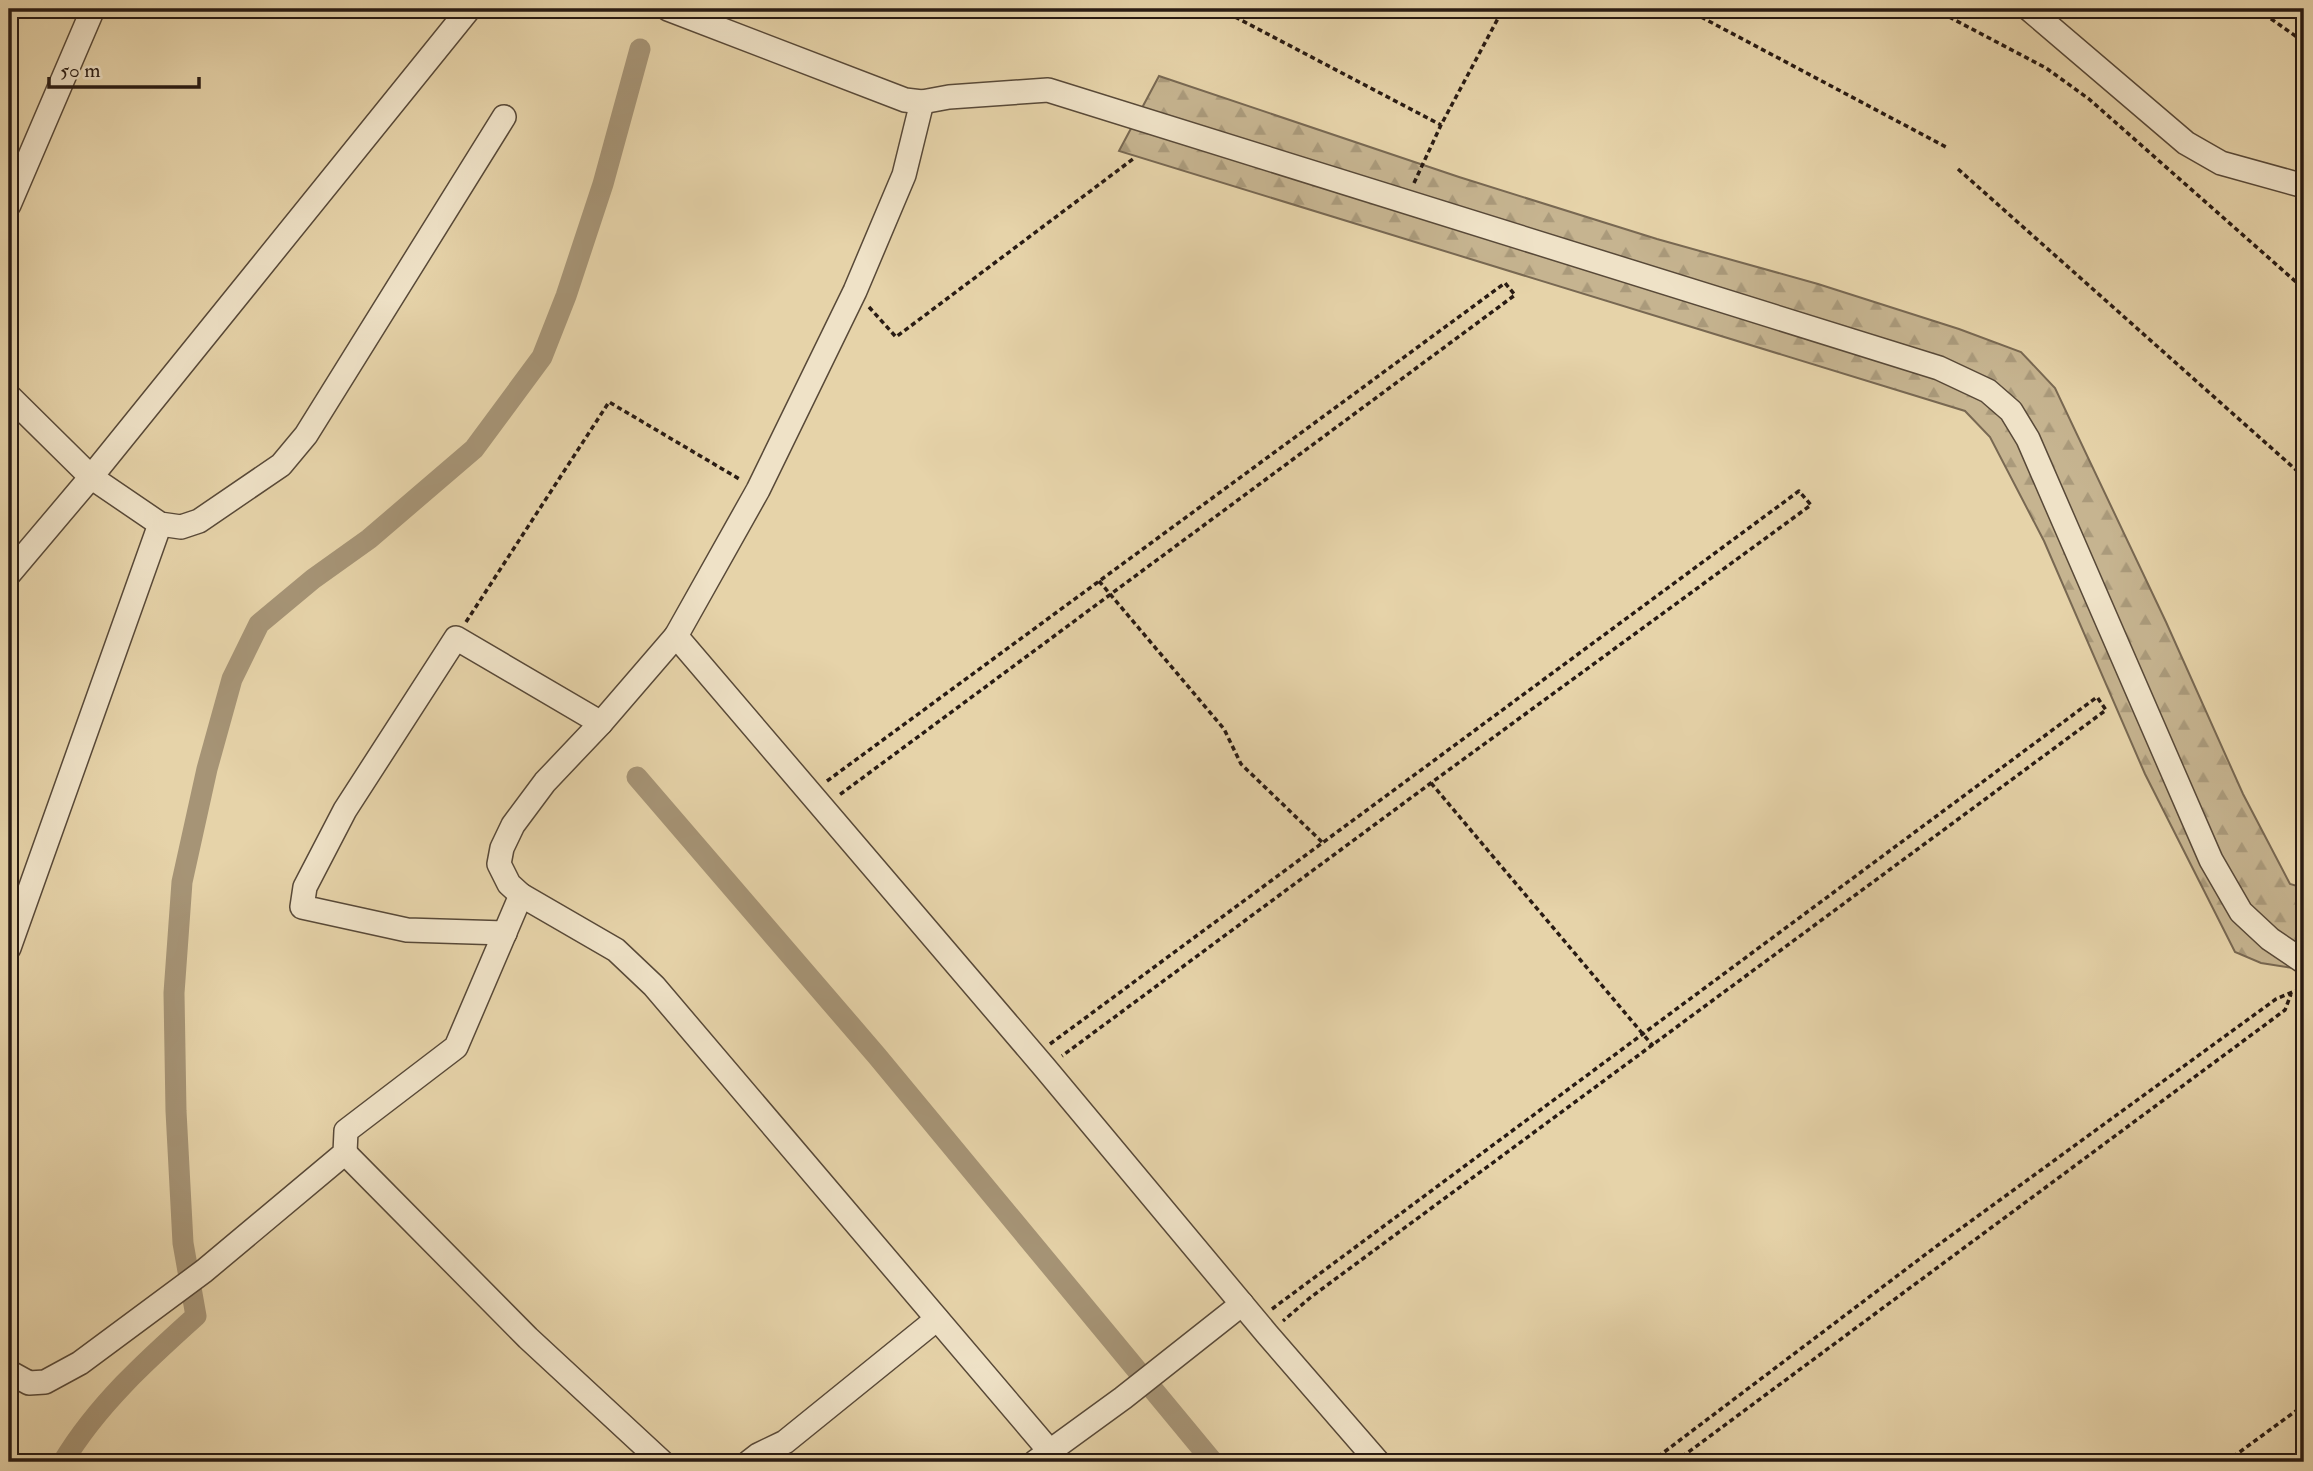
<svg xmlns="http://www.w3.org/2000/svg" width="2313" height="1471" font-family="'IM FELL Double Pica',serif">
  <defs>
    <pattern id="forest-firs" width="22" height="20" patternUnits="userSpaceOnUse" patternTransform="scale(1.75)"><rect width="22" height="20" fill="#c6b490"/><path d="M5 1l3.5 6h-7zM16 11l3.5 6h-7z" fill="#aa9a7b"/></pattern>
  </defs>
  <rect width="100%" height="100%" fill="#e6d3a9"/>
  <filter id="stains"><feTurbulence type="fractalNoise" baseFrequency=".00286" numOctaves="4"/><feColorMatrix values="0 0 0 0 .2 0 0 0 0 .09 0 0 0 0 .02 0 0 0 .5 -.17"/></filter>
  <radialGradient id="worn" r=".72"><stop offset=".6" stop-color="#630" stop-opacity="0"/><stop offset="1" stop-color="#630" stop-opacity=".3"/></radialGradient>
  <polygon fill="url(#forest-firs)" stroke="#786852" stroke-width="2" points="1159,76 1459,177 1657,239 1818,284 1959,329 2021,352 2055,388 2166,622 2243,794 2290,884 2304,888 2304,972 2293,968 2261,963 2235,952 2145,774 2044,541 1990,437 1965,411 1119,151"/>
  <g fill="none" stroke-linecap="round" stroke-linejoin="round">
    <g stroke="#a69476" stroke-width="21">
      <polyline points="637,777 877,1056 1213,1462"/>
      <path d="M63,1462c34,-57 84,-102 133,-146l-13,-73 -7,-132 -2,-118 8,-111 25,-113 25,-90 27,-55 54,-45 56,-40 105,-90 68,-92 24,-61 37,-112 37,-135"/>
    </g>
    <defs>
      <g id="street">
        <polyline points="668,9 905,100 922,102 949,97 1048,90 1939,368 1988,391 2011,411 2028,439 2211,860 2241,912 2270,939 2304,962"/>
        <polyline points="2029,9 2186,143 2221,163 2304,186"/>
        <polyline points="922,102 904,175 855,291 758,490 676,636 601,723 545,782 513,825 502,848 499,864 509,884 521,895 616,950 654,986 1059,1462"/>
        <polyline points="9,205 93,9"/>
        <polyline points="9,396 91,477 160,524 181,527 199,521 281,465 306,435 504,117"/>
        <polyline points="9,574 91,477 469,9"/>
        <polyline points="676,636 1045,1068 1267,1334 1378,1462"/>
        <polyline points="505,933 407,930 302,907 305,887 345,810 456,638 601,723"/>
        <polyline points="9,948 160,524"/>
        <polyline points="345,1153 528,1338 662,1462"/>
        <polyline points="9,1372 29,1383 45,1382 80,1363 204,1271 345,1153 346,1131 456,1047 521,895"/>
        <polyline points="749,1462 758,1455 785,1442 937,1319"/>
        <polyline points="1035,1462 1123,1398 1242,1304"/>
      </g>
    </defs>
    <use href="#street" stroke="#584938" stroke-width="26"/>
    <g stroke="#291b13" stroke-width="3.5" stroke-dasharray="5 3.5" stroke-linecap="butt">
      <polyline points="1220,9 1441,125"/>
      <polyline points="1686,9 1946,147"/>
      <polyline points="1934,9 2046,68 2089,99 2304,289"/>
      <polyline points="2257,9 2304,42"/>
      <polyline points="1958,169 2304,477"/>
      <polyline points="1414,183 1441,125 1503,9"/>
      <polyline points="869,307 896,337 1133,159"/>
      <polyline points="1099,581 1224,729 1241,764 1323,843"/>
      <polyline points="466,622 609,402 741,480"/>
      <polyline points="827,781 1505,283 1515,295 838,796"/>
      <polyline points="1431,783 1653,1046"/>
      <polyline points="1050,1044 1799,491 1811,505 1431,783 1062,1056"/>
      <polyline points="1272,1309 2097,697 2106,710 1311,1297 1283,1321"/>
      <polyline points="1651,1462 1934,1248 2276,999 2304,987"/>
      <polyline points="1675,1462 2285,1010 2291,994"/>
      <polyline points="2226,1462 2304,1405"/>
    </g>
    <use href="#street" stroke="#efe2c7" stroke-width="23"/>
  </g>
  <rect width="2313" height="1471" fill="none" stroke="#e6d3a9" stroke-width="35"/>
  <rect x="10" y="10" width="2292" height="1450" fill="none" stroke="#291b13" stroke-width="3.5"/>
  <rect x="18" y="18" width="2278" height="1436" fill="none" stroke="#291b13" stroke-width="2"/>
  <path d="M49 77v10h150v-10" fill="none" stroke="#291b13" stroke-width="3.5"/>
  <text x="60" y="77" font-size="21" fill="#291b13" stroke="#efe2c7" stroke-width="5" paint-order="stroke">50 m</text>
  <rect width="100%" height="100%" filter="url(#stains)"/>
  <rect width="100%" height="100%" fill="url(#worn)"/>
</svg>
